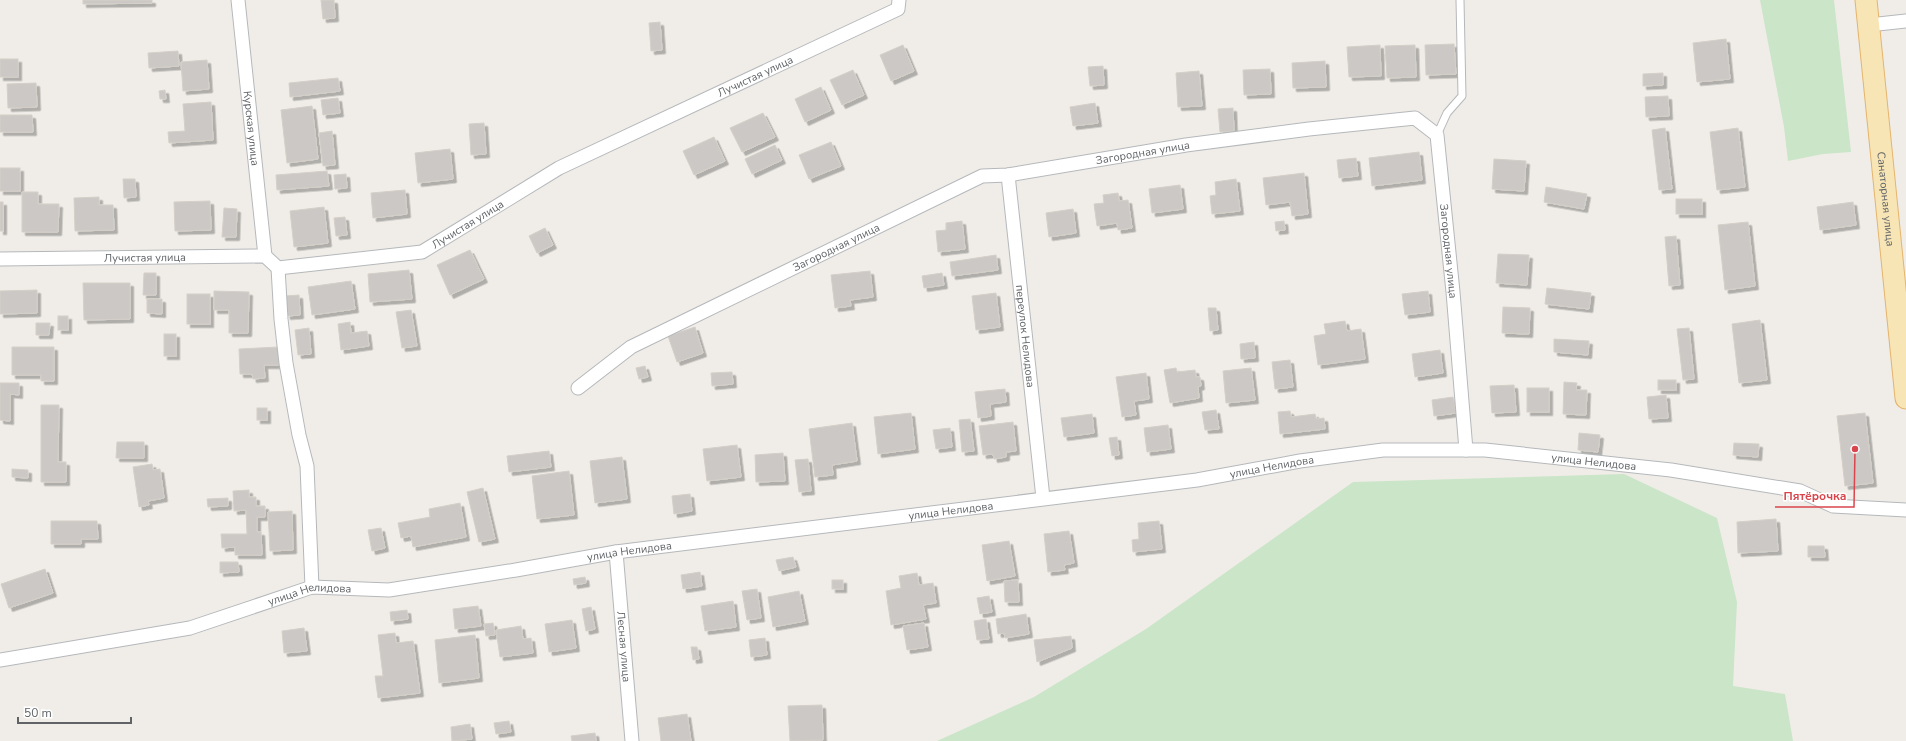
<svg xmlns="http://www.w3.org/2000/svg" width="1906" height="741" font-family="'Nunito Sans',sans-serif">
  <defs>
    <filter id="shadow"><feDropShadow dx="3.5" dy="3.5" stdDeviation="0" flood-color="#0004"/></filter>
  </defs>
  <rect width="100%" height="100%" fill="#f0ede8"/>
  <g fill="#cbe5c8">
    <polygon points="1760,0 1834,0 1851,152 1823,154 1788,161 1784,127"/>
    <polygon points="1624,474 1717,518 1737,602 1733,686 1785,694 1793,741 937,741 1034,697 1146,629 1353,482"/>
  </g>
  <g fill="#ccc8c5" stroke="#d4cfc7" filter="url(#shadow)">
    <polygon points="83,0 152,0 152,3 83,4"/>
    <polygon points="321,0 334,0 335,18 323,19"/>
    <polygon points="660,22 662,50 651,51 649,23"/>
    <polygon points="1726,39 1730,79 1697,82 1693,43"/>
    <polygon points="1454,44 1456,74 1426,75 1425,45"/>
    <polygon points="903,45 914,71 891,81 880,55"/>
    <polygon points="1380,45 1381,76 1349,77 1347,47"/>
    <polygon points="1415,45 1416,77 1387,78 1385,46"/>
    <polygon points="178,51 179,66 149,68 148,53"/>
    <rect x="0" y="59" width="18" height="18"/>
    <polygon points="207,60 209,89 183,91 181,62"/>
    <polygon points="1325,61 1326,87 1293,88 1292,63"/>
    <polygon points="1103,66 1104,85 1090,86 1088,67"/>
    <polygon points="1270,69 1271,94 1244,95 1243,70"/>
    <polygon points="853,70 864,95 842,105 830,80"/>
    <polygon points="1199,71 1202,106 1178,107 1176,73"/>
    <polygon points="1663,73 1663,85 1643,86 1643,74"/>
    <polygon points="338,78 340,91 290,97 289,83"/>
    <polygon points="36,83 37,107 8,108 7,84"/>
    <polygon points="821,87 831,110 805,122 795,99"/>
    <polygon points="165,90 166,99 160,99 159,91"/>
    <polygon points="1668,96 1669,116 1646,117 1645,97"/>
    <polygon points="338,98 340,113 323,115 321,100"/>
    <polygon points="211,102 213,140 169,143 168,132 185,131 183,104"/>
    <polygon points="1095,103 1098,123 1073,126 1070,107"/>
    <polygon points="312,106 318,159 287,163 281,110"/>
    <polygon points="1233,108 1234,131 1220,132 1218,109"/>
    <polygon points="763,113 775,137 742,152 730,128"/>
    <polygon points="0,115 32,115 33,132 0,132"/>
    <polygon points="484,123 486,154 471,155 469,124"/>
    <polygon points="1665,128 1672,189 1659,190 1652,130"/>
    <polygon points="1738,128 1745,187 1717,190 1710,132"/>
    <polygon points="332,131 335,165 323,166 319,133"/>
    <polygon points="714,137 725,161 694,175 683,151"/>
    <polygon points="831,142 841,166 809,179 799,155"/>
    <polygon points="775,145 782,160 752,174 745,159"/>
    <polygon points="450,149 453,179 418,183 415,153"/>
    <polygon points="1419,152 1422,180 1372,186 1369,158"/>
    <polygon points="1356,158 1358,176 1339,178 1337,160"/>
    <polygon points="1494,159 1526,161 1524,191 1492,189"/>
    <rect x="0" y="168" width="20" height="23"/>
    <polygon points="327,171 329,186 277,190 276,175"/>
    <polygon points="1304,173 1308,214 1292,216 1290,202 1266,205 1263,178"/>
    <polygon points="346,174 347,188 335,189 334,175"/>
    <polygon points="123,179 135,179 136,197 124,198"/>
    <polygon points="1236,179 1240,211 1212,214 1210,196 1216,195 1215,182"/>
    <polygon points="1180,185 1183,209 1152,213 1149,189"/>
    <polygon points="1546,187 1587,194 1584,209 1544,202"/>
    <polygon points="405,190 407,214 373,218 371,193"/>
    <polygon points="22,192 38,192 38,204 59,204 58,232 22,232"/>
    <polygon points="1118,193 1119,201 1128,200 1132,228 1118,230 1117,223 1097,226 1094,204 1104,203 1103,195"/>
    <polygon points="99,197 99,205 113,205 114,230 75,231 74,198"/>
    <rect x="1676" y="199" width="26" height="15"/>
    <polygon points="210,201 211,230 175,231 174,202"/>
    <rect x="0" y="202" width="3" height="29"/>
    <polygon points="1853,202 1856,225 1820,230 1817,207"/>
    <polygon points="324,207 328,243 294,247 290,211"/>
    <polygon points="224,208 237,209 236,237 222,237"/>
    <polygon points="1073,209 1076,233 1049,237 1046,213"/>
    <polygon points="345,217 347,235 336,236 334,218"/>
    <polygon points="962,221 965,249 938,252 936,231 946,230 946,223"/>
    <polygon points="1284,221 1285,230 1276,231 1275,222"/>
    <polygon points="1748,222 1755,286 1725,290 1718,225"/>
    <polygon points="545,228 553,245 537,253 529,236"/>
    <polygon points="1676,236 1680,285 1669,286 1665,237"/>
    <polygon points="470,250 484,279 450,295 437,265"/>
    <polygon points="1498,254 1529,255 1527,285 1496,283"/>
    <polygon points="996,255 998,270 952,276 950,262"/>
    <polygon points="409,270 412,299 370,302 368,274"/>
    <polygon points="870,271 873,297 850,300 851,306 835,308 831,275"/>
    <polygon points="144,273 156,273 156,295 143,295"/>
    <polygon points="942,273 944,285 924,288 922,276"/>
    <polygon points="351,281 355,309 312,315 308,287"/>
    <polygon points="83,283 130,283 130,319 84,320"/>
    <polygon points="1547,288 1591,293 1589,309 1545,304"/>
    <polygon points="37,290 37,313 0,314 0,291"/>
    <polygon points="214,291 249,292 248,333 229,333 229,310 214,310"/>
    <polygon points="1428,291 1430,312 1405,315 1402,294"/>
    <polygon points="996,293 1000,327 976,330 972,296"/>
    <rect x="187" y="294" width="23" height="30"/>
    <polygon points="299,295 300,315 287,316 285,296"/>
    <polygon points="147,299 162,299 162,314 147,313"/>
    <polygon points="1503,307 1530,308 1529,334 1502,333"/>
    <polygon points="1208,308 1216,308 1218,330 1210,331"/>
    <polygon points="411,310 417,346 402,348 396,312"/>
    <rect x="58" y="316" width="10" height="14"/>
    <polygon points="1760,320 1767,380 1739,383 1732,324"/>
    <polygon points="1345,321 1347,331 1361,329 1365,359 1318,365 1314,336 1326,334 1324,324"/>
    <polygon points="350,322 351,333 367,331 369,346 341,350 338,324"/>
    <polygon points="36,323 50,323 49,335 36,335"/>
    <polygon points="695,327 703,353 677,362 668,336"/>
    <polygon points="309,328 311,354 298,355 295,330"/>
    <polygon points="1689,328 1694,379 1683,380 1677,329"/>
    <rect x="164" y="334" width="12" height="22"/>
    <polygon points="1554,339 1589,341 1588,355 1554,352"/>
    <polygon points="1254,342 1255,358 1241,359 1240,344"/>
    <polygon points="12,347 54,347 54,381 41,381 41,375 12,375"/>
    <polygon points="278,347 279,365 264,365 265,378 253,379 252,374 240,374 239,349"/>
    <polygon points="1440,350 1443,373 1415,377 1412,354"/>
    <polygon points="1290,360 1293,387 1275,389 1272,362"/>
    <polygon points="645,366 648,377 639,379 636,368"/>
    <polygon points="1176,368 1177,372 1195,370 1196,377 1200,377 1201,386 1198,387 1199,398 1170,403 1164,370"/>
    <polygon points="1251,368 1255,400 1226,403 1223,371"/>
    <polygon points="732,372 733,384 712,386 711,373"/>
    <polygon points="1146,373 1149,399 1134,401 1136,415 1122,417 1116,377"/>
    <rect x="1658" y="380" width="18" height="10"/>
    <polygon points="1564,382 1577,383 1576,390 1587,390 1586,415 1563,414"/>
    <polygon points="0,383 19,383 19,395 10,394 10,421 0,420"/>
    <polygon points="1514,385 1516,412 1492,413 1490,386"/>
    <rect x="1527" y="388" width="22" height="24"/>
    <polygon points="1005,389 1006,402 990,404 991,416 978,418 975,392"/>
    <polygon points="1666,395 1668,418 1649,419 1647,397"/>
    <polygon points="1453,397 1456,413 1434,416 1432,400"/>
    <polygon points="41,405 59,405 58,462 66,462 66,482 41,482"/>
    <rect x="257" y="408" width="10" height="12"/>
    <polygon points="1216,410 1219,429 1205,430 1202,412"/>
    <polygon points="1290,411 1291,417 1315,414 1316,419 1324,418 1325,429 1280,434 1278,412"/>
    <polygon points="911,413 915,449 878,454 874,417"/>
    <polygon points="1865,413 1873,483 1845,486 1837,416"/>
    <polygon points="1092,414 1094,433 1064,437 1061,418"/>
    <polygon points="970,419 974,451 962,452 959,420"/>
    <polygon points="1013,422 1016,451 1006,452 1006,457 994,459 993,454 983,455 979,426"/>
    <polygon points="852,423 857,461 832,465 833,475 815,477 809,429"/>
    <polygon points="1168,425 1171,449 1147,452 1144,428"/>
    <polygon points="950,428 952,447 936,449 933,430"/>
    <polygon points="1579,433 1600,435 1598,452 1578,450"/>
    <polygon points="1117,437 1119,455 1112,456 1109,438"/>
    <polygon points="117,442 144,442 144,458 116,458"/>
    <polygon points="1734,443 1759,444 1758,457 1733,455"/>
    <polygon points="737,445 741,477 707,481 703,449"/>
    <polygon points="549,451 551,467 509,472 507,456"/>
    <polygon points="783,453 785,481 756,482 755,455"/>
    <polygon points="622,457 627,499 595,503 590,461"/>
    <polygon points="808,459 811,491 799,492 795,460"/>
    <polygon points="152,464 153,470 160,469 164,498 148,501 149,505 139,507 133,467"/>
    <polygon points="12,469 28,470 28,478 12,477"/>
    <polygon points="569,471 574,515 537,519 532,476"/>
    <polygon points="483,488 495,539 479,542 467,492"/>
    <polygon points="249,490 249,497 256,497 256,506 265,506 265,517 257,517 257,532 261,532 262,555 235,555 235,547 222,548 221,534 247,534 246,510 234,511 233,491"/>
    <polygon points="690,494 692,511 674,514 672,496"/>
    <polygon points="228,498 228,506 208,507 207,499"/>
    <polygon points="460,503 466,537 413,547 411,536 401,538 398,523 430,517 429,509"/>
    <polygon points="292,511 293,550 270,551 268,512"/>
    <polygon points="1776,519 1778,551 1738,553 1737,522"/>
    <polygon points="51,521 97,521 98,539 81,539 81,544 51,544"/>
    <polygon points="1159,521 1162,549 1133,552 1132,540 1139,539 1138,523"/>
    <polygon points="381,528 385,548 372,551 368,530"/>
    <polygon points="1069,531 1074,563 1064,565 1065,570 1048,572 1044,534"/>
    <polygon points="1009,541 1015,576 987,581 982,545"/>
    <polygon points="1808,546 1824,546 1825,557 1808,557"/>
    <polygon points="793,557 796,567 779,571 776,560"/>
    <polygon points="220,562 238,562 239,572 220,573"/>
    <polygon points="45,569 53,593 9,608 1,584"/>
    <polygon points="700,572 702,586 683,589 681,575"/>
    <polygon points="917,573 919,585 933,583 936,603 923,605 926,619 891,625 886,591 901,588 899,576"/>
    <polygon points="585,577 586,583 574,585 573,579"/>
    <rect x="832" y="580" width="11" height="9"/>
    <polygon points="1018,580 1019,602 1005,602 1004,581"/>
    <polygon points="757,589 761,618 747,620 742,591"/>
    <polygon points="799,591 805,621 773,627 768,597"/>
    <polygon points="989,596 992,612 980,614 977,598"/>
    <polygon points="733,601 736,627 705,631 701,606"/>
    <polygon points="478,606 481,626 455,629 453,609"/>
    <polygon points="591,607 595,629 586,631 582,609"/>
    <polygon points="407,610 408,619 391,621 390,612"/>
    <polygon points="1026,614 1029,634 1005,638 1004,633 998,634 996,619"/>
    <polygon points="986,619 989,639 977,640 974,621"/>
    <polygon points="572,620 576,648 549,652 545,624"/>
    <polygon points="493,623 495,635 486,636 484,624"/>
    <polygon points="924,623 928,647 907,650 903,626"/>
    <polygon points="521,626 523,639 531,638 533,653 500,657 496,630"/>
    <polygon points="304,628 307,651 284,653 282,631"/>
    <polygon points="395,633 396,643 413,641 420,693 378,698 375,676 383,676 378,635"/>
    <polygon points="475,635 479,678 439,683 435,640"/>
    <polygon points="1071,636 1072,648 1037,662 1034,640"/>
    <polygon points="765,638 767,655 751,657 749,640"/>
    <polygon points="691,647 697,647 699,659 693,660"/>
    <polygon points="822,705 823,740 790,741 788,706"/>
    <polygon points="687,714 691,741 661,741 658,718"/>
    <polygon points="509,721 511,732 496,734 494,723"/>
    <polygon points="470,724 472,739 452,741 451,727"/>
    <polygon points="595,733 596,741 572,741 571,736"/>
  </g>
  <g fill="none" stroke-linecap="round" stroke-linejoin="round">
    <defs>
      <polyline id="service" points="1437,135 1447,113 1462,96 1460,0"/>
      <g id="minor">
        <path id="s1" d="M238,0l27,256"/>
        <polyline points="1869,25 1906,21"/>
        <path id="s2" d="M1008,175l35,323"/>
        <path id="s3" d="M0,259l265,-3 13,12 144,-16 137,-84 339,-159 1,-9"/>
        <polyline points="278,268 281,319 286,363 299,435 307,466 312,587"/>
        <path id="s4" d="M578,388l53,-41 351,-171 26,-1 178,-30 123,-16 106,-11 22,17 16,157 13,158"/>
        <path id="s5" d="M616,552l16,189"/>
        <path id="s6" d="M0,660l190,-32 122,-41 77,3 127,-20 100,-18 581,-72 103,-19 83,-11h102l186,20 129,21 33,15 73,4"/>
      </g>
      <g id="primary">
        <path id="s7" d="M1866,0l40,398"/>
      </g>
    </defs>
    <use href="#service" stroke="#b5b8bb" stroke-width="9"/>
    <use href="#minor" stroke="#b5b8bb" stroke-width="15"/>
    <use href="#primary" stroke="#e4b46d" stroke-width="23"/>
    <use href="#service" stroke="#fff" stroke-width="7"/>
    <use href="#minor" stroke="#fff" stroke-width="13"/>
    <use href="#primary" stroke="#f8e5b6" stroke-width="21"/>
  </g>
  <g text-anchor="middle" stroke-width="3" stroke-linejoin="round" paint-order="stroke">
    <g font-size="11" fill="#606467" stroke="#fff">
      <text dy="4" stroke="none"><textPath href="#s3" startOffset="805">Лучистая улица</textPath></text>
      <text dy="4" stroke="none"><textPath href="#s1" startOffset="129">Курская улица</textPath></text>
      <text dy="4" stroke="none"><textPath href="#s4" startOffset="620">Загородная улица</textPath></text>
      <text dy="4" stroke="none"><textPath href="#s7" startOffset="200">Санаторная улица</textPath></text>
      <text dy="4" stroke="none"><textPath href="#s3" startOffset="481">Лучистая улица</textPath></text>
      <text dy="4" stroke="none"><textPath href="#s4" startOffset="295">Загородная улица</textPath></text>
      <text dy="4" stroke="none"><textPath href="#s4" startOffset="1039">Загородная улица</textPath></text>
      <text dy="4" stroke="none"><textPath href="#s3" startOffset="145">Лучистая улица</textPath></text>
      <text dy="4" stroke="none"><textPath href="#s2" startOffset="162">переулок Нелидова</textPath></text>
      <text dy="4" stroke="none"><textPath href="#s6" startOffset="1614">улица Нелидова</textPath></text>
      <text dy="4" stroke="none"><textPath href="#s6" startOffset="1290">улица Нелидова</textPath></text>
      <text dy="4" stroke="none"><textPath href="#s6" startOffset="966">улица Нелидова</textPath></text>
      <text dy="4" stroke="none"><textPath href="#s6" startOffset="642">улица Нелидова</textPath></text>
      <text dy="4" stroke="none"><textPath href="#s6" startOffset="318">улица Нелидова</textPath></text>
      <text dy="4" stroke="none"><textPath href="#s5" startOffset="95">Лесная улица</textPath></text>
    </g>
  </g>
  <path fill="none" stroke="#d9454c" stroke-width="1.5" d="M1855 449L1854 507H1775"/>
  <circle fill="#d9454c" stroke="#fff" stroke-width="1.5" cx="1855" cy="449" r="4"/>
  <g font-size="12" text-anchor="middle" font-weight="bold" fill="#d9454c" stroke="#fff" stroke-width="3" stroke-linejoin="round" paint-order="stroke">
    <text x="1815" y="500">Пятёрочка</text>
  </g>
  <path d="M18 717v6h113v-6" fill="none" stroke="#606467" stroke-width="2"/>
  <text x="24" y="717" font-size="12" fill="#606467" stroke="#ffffff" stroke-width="3" paint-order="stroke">50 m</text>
</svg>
